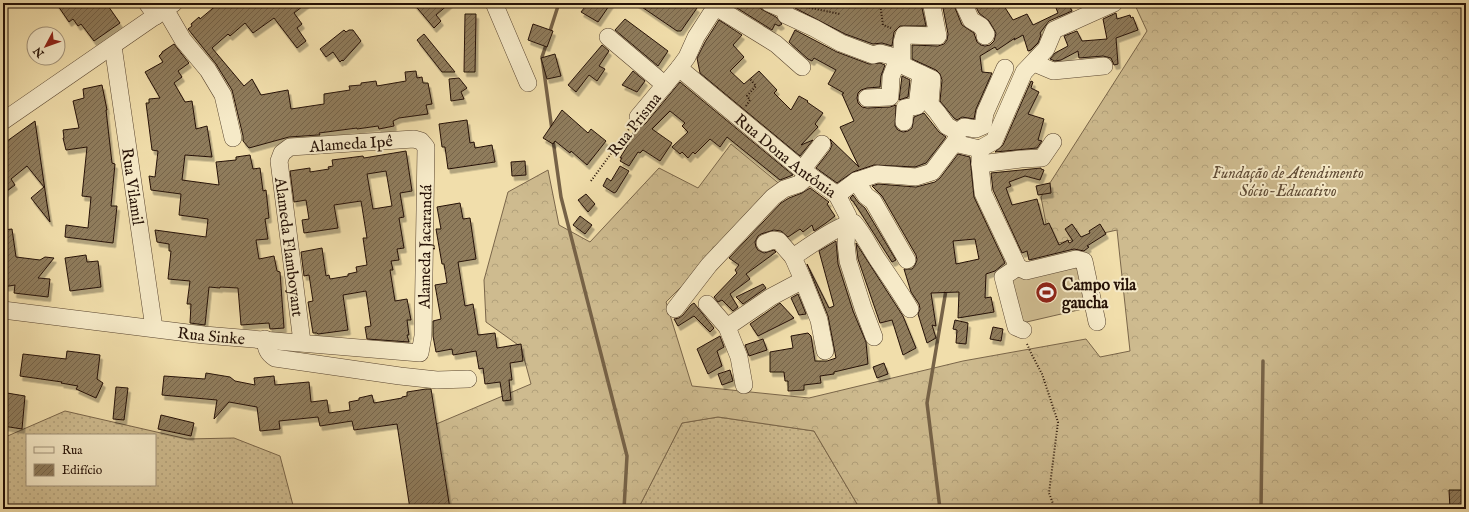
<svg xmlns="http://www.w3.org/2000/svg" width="1469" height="512" font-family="'IM FELL English',serif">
  <defs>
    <pattern id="grass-dots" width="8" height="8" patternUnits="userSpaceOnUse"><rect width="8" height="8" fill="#cebb8f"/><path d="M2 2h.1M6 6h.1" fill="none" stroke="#b1a07a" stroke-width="1.8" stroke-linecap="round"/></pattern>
    <pattern id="forest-crowns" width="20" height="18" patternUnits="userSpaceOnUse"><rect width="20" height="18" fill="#cebb8f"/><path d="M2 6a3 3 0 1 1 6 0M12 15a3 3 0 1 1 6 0" fill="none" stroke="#b1a07a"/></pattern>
    <pattern id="building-hatch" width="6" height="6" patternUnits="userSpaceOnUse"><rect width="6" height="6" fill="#8f7c5c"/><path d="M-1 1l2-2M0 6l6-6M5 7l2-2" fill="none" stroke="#75644a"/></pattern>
    <filter id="shadow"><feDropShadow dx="2.5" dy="4.5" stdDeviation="0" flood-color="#0004"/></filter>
  </defs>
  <rect width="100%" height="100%" fill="#f1deab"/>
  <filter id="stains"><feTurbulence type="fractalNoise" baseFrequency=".005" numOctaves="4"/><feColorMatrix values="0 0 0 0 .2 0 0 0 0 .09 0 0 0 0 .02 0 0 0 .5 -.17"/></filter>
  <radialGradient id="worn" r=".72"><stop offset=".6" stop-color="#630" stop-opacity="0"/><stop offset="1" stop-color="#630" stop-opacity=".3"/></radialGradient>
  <g fill="url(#grass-dots)" stroke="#7a664a" fill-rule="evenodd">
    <path d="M65,411l122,28 47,-1 46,18 14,53h-291v-71zM27,435h128v50h-128z"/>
    <polygon points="718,417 814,431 860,509 638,509 682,423"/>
  </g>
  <polygon fill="url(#forest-crowns)" stroke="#7a664a" points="1134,3 1466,3 1466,509 860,509 814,431 718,417 682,423 638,509 443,509 434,425 531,384 521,347 486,322 484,280 508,192 548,170 559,225 590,242 659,168 698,188 731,144 782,186 666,302 692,386 809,398 963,361 1086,339 1100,357 1130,351 1117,230 1050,245 1041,197 1147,31"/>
  <polygon fill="#cebb8f" stroke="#7a664a" points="1076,262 1087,308 1018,324 1007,278"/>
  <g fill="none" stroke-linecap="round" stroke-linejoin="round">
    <g stroke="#766247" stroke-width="3.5">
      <polyline points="549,34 559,3"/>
      <polyline points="547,42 542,57 552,130"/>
      <polyline points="553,140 561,197 627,456 624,509"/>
      <polyline points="940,509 927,403 946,290"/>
      <polyline points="1261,509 1263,361"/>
    </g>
  </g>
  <g fill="url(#building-hatch)" stroke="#251106" fill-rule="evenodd" filter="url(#shadow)">
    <polygon points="56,3 106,3 120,23 94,41 81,24 78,26 73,19 69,22"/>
    <polygon points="219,3 307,3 294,13 302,24 297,28 306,41 297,48 274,18 253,33 245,23 230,36 228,34 212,48 244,86 252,79 261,95 288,90 291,109 324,104 324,94 350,90 349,86 361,85 361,83 376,81 377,86 406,81 405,72 416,71 417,78 422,77 423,83 428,83 432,104 426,105 428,114 399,118 393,121 394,126 379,129 378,126 357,129 357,128 319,133 320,135 318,135 289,137 249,148 243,141 243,136 232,90 216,64 188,29 192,26 191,24 199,17 200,19"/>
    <polygon points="413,3 450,3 436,15 441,21 434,28"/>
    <polygon points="588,3 611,3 598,22 581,12"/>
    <polygon points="636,3 690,3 697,8 681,31 677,31"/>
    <polygon points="729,3 759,3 761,9 776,17 782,24 779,26 775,24 772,30"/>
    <polygon points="792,3 923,3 922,8 926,26 900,26 894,32 892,46 882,43 873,44 845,34 795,8"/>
    <polygon points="944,3 953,3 962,25 974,33 977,42 981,45 985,46 990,45 994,41 996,33 989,21 979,13 974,3 1002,3 1013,20 1027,14 1033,25 1058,13 1054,3 1068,3 1072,11 1049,21 1040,33 1041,35 1038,43 1031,50 1028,51 1023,35 1014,40 1015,38 997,50 995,47 980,56 982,72 992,73 976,109 974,119 962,117 957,120 954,118 940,101 942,80 940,74 936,70 912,59 912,45 938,46 944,44 947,40 948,34 943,8"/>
    <polygon points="1116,13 1117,19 1130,15 1131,18 1133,17 1138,30 1116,38 1118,64 1114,65 1111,58 1103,56 1079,58 1078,51 1061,60 1055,61 1050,59 1055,53 1068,46 1064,36 1077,31 1082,41 1107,39 1103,19"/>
    <polygon points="465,14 476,14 475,72 464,72"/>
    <polygon points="625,19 668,51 658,66 615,30"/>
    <polygon points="719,20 742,35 733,45 744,57 730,71 744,84 759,71 777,90 774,93 791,110 799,96 808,101 807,102 823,113 815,124 818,127 801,145 813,140 800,156 700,73 697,58 705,42"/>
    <polygon points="533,24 553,31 547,47 528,40"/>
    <polygon points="344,30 346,32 349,30 353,30 361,41 343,61 342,60 340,62 333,52 326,57 320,49"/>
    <polygon points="795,30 837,52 869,64 880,63 885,65 881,76 880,87 867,88 861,90 858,93 857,98 858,103 862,107 867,108 890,107 896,105 895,126 898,130 903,132 908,131 912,128 914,117 924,113 939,132 946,137 926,163 915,167 874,165 853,172 837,183 816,168 830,150 832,145 830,139 859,167 840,127 854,121 842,94 844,93 828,84 836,70 814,58 812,61 808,59 789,42"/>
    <polygon points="424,34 455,72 442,72 420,44 417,40"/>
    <polygon points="174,44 189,63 178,71 182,77 174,83 185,102 192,101 196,129 207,126 212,157 185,155 182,180 219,185 216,162 236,160 236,157 250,155 253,169 260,168 263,191 266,190 269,218 265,219 268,239 256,240 259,259 274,256 277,271 280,272 284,328 270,329 269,323 241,325 238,288 220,287 220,288 209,287 205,325 190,323 191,304 187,304 190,281 168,279 171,251 169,251 169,244 157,242 155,230 206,237 208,219 179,215 181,194 151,190 149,176 155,177 158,151 152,150 146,103 149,103 149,99 160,98 145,72 163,62 159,56 162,53 162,52"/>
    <polygon points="602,45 609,51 599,66 605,69 597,81 589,75 576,92 568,85"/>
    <polygon points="555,54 561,76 547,79 541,58"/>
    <polygon points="633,71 645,81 637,92 622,85"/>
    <polygon points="902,76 910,80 908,97 899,100"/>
    <polygon points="459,78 467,88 461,92 464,99 451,101 449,79"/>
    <polygon points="1031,81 1033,82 1031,88 1039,92 1028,114 1044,119 1038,140 1042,141 1037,148 995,152 1003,145"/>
    <polygon points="680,82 793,175 780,180 727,137 720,147 710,139 695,154 693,152 688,158 682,152 680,154 672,147 688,132 682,126 685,123 670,111 652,129 672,143 660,161 643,150 640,153 638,152 629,166 620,161 622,158 620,158 628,145 627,144 636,127 642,126 646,123"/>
    <polygon points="102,85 107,110 106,110 112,163 115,164 111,206 117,206 113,243 65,237 66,225 88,228 91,197 82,196 87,147 66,150 63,138 64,138 63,130 79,128 73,101 84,98 83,89"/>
    <polygon points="562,110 588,133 591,129 606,141 587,165 571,151 570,153 555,141 553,144 543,138"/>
    <polygon points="467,120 470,143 474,142 475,148 492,145 495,162 448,169 445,147 442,147 439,124"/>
    <polygon points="35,121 47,204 50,222 31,198 44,187 27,166 11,179 15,185 3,194 3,144"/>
    <path d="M406,151l6,40 -12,2 4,24 -5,1 5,30 -7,1 2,11 -8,1 2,9h-3l5,31 12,-2 4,21h-4l2,15h-2l2,7 -42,-3 -2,-12 6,-1 -5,-35 -23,4 5,35 -30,4 -1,-1h-4l-5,-31 5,-1 -4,-26 -5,1 -3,-24 21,-4 4,28 3,-1 1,4 18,-3v-2l9,-2 -1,-5 11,-2 -4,-27h4l-6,-37 -27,4 4,23 -34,5 -2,-13 7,-1 -3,-19 -12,2 -4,-31 20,-3v4l19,-3 -1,-2 5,-1 -1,-6 31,-4 1,2zM386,171l6,35 -19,3 -6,-35z"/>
    <path d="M958,154l12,3 4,40 31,66 -10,8 -9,3 -1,24 6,-1 3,15 -36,6 1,-26 -28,1 5,33 -4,-1 4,13 -9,5 -9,-29 2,-5 -1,-5 -8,-12 -7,-23h8l3,-4 2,-5 -1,-5 -34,-59 -10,-10 6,-2 38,3 19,-5 5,-4zM975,239l4,20 -23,5 -3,-23z"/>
    <polygon points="525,161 526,175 512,176 511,162"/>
    <polygon points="620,166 629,171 616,192 614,193 603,186 607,178 611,181"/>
    <polygon points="1041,168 1041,169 1044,170 1040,180 1025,176 1009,182 1011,186 1006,188 1012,205 1037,199 1044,225 1049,223 1059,245 1068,240 1069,243 1073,241 1065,229 1072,224 1081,237 1090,233 1089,231 1100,224 1106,234 1087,246 1089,247 1084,251 1074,249 1029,260 1027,251 1022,253 993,190 991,173"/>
    <polygon points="1050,183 1051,193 1038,195 1036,186"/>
    <polygon points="810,188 829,202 827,204 835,216 826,223 814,231 812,225 803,232 800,229 788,237 781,231 774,230 761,234 758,236 755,242 756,247 758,250 764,253 774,250 776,252 746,274 750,279 730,294 738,307 733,311 722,300 718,302 714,297 737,273 735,270 739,265 729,258 781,203 789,198 802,193"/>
    <polygon points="586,194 595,204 588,212 578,200"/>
    <polygon points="853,195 858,202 865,208 896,260 892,262 853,201 852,201 850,198"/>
    <polygon points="460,203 463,219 470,218 476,259 458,262 465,306 473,304 478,335 495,333 497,348 521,344 523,361 510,363 512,380 509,380 511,400 503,401 500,382 485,384 483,368 479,369 476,351 453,355 452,349 436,352 433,336 433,321 441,319 435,285 447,283 444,264 442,264 436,229 441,229 437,207"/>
    <polygon points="580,216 592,225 585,234 573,225"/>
    <polygon points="12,229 16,257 40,260 45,257 54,258 38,278 50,279 48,297 14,293 15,285 3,287 3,230"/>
    <polygon points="836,241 838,264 853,311 866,342 868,364 834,372 834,374 820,376 821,383 804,385 804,390 788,391 788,381 785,381 784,372 770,372 770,352 793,348 791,336 808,333 811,336 815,361 827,361 836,358 828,316 807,264 829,308 834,306 819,251"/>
    <polygon points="856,243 903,316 916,348 903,355 892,320 880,323 858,259"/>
    <polygon points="86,255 87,262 98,261 101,287 70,291 65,258"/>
    <polygon points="763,284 766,288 743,304 736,297"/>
    <polygon points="798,294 806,314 799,315 791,298"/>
    <polygon points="694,303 714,328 710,332 694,316 678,326 674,319 679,318 683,315 691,305"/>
    <polygon points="780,303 794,318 758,336 750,324"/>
    <polygon points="955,320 968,323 966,344 956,343 957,330 953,329"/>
    <polygon points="993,327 1003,329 1001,341 990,339"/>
    <polygon points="720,336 724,347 717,351 722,366 708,374 697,349"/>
    <polygon points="763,339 767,350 749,356 745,345"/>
    <polygon points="67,351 100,355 97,379 103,383 96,398 76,389 78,386 61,383 62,382 20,376 23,354 66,359"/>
    <polygon points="884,363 888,374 877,378 873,367"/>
    <polygon points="730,370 733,381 722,385 718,374"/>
    <polygon points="206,373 230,377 235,381 255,385 254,378 274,376 275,385 309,382 311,402 327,400 329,413 350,410 349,402 359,400 359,398 372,395 374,403 402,398 402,397 407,396 407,392 426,389 431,389 450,509 410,509 397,424 354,430 352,421 320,426 318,417 279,421 280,429 260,431 257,407 229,402 214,419 217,400 162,395 164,376 205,379"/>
    <polygon points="116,387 128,388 124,420 113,419"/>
    <polygon points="7,393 25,396 22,429 3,426 3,403 6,404"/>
    <polygon points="161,415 194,423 191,436 158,429"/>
    <polygon points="1449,490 1466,490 1466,509 1450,509"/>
  </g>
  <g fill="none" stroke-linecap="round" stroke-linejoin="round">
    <defs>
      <g id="minor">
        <polyline points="147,3 156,16"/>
        <polyline points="494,3 528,83"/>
        <polyline points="769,3 785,10 786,15 814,28 841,43 873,55 880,53 891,56 902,65 932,79 930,104 937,112 947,126 958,132"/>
        <polyline points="963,3 971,20 981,26 986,34 985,36"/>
        <polyline points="716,7 776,44 802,67"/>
        <polyline points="165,9 183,40 208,70 223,95 233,138"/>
        <polyline points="608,37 665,85"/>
        <path id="s1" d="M113,46l41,282"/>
        <polyline points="1034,63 1053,71 1104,66"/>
        <polyline points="902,65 902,42 904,35 938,36 932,6 934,3"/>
        <path id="s2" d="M679,68l123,102 35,25 11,21 -2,28 2,17 15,47 11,29"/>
        <polyline points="867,98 890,97 891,77 897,61"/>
        <polyline points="638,117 679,68 687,57 696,37 718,3"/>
        <polyline points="3,121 174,3"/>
        <polyline points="904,122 905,108 917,106 921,74"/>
        <polyline points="955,142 958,132 964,127 976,129 983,126 985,113 1005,68"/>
        <polyline points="980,149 994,141 1024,72 1046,49 1054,30 1114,3"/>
        <polyline points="980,164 1021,159 1042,158 1053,142"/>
        <polyline points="802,170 822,144"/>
        <polyline points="856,181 866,196 873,201 907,260"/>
        <polyline points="837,195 856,181 877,174 916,177 932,172 954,143 980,149 980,164 983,193 1018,267 1026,271 1076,259 1084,261 1097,322"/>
        <polyline points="765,243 773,240 779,241 793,257"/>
        <polyline points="1018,267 1003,277 1016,327 1023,330"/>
        <polyline points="707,304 727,327 739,357 744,385"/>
        <polyline points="675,309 709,265 773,197 784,189 799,184 809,175"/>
        <path id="s3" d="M3,310l201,25 216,18 3,-17 3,-189 -5,-6 -7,-2 -124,8 -8,6 -3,8 23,181"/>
        <polyline points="727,327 771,297 803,280"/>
        <path d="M265,339c1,9 2,14 10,19l125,18 37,4 31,-1"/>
        <path d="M825,351l-6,-31 -16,-40 -10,-23c12,-8 48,-34 61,-34 10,12 16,25 24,37 11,16 22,32 32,49"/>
      </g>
    </defs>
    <use href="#minor" stroke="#58442f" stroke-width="18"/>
    <g stroke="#251106" stroke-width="2" stroke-dasharray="1 2" stroke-linecap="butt">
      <polyline points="880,3 883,25 891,28"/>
      <polyline points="806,7 840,14"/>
      <polyline points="746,106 750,100 747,96 756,86 750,79"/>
      <polyline points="591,181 629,129"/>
      <polyline points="1027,344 1031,353 1042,374 1058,422 1049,493 1055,509"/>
    </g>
    <use href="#minor" stroke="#f6eac8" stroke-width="17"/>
  </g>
  <defs>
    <symbol id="stadium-disc" viewBox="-11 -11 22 22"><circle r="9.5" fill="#8f2418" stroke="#f6eac8"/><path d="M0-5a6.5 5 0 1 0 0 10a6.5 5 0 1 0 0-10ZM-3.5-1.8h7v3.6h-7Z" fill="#fff"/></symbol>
  </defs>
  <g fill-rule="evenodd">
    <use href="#stadium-disc" x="1034" y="280" width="25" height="25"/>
  </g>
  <g text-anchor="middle" stroke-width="4" stroke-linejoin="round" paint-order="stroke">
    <g font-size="16" fill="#251106" stroke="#f6eac8">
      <text transform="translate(634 124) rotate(-52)" y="6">Rua Prisma</text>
      <text transform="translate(351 143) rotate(-4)" y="6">Alameda Ipê</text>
      <text dy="6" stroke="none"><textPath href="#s2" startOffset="138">Rua Dona Antônia</textPath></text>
      <text dy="6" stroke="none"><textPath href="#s1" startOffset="142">Rua Vilamil</textPath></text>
      <text dy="6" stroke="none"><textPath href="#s3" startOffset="526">Alameda Jacarandá</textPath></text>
      <text dy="6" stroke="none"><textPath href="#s3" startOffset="870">Alameda Flamboyant</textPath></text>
      <text dy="6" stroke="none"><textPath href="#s3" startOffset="210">Rua Sinke</textPath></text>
    </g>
    <g font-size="16" font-style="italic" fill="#604c36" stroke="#f6eac8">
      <text x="1288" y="178">Fundação de Atendimento<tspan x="1288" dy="18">Sócio-Educativo</tspan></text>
    </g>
    <g font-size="16" font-weight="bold" fill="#251106" stroke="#f6eac8" text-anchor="start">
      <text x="1062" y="290">Campo vila<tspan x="1062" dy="18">gaucha</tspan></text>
    </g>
  </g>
  <rect width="1469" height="512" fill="none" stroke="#f1deab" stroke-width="16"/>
  <rect x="4" y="4" width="1461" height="504" fill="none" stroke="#251106" stroke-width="2"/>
  <rect x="8" y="8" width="1453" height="496" fill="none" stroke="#251106"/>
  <rect x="26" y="434" width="130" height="52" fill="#f6eac8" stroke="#a2937a"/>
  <rect x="34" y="447" width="20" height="6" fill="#f6eac8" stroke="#a2937a"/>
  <text x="62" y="454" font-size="12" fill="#251106">Rua</text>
  <rect x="34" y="464" width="20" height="12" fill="url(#building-hatch)" stroke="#a2937a"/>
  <text x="62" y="474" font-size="12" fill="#251106">Edifício</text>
  <g transform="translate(46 46) rotate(229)"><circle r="19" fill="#f6eac8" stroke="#a2937a"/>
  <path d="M0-3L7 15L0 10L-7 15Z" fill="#8f2418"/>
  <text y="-6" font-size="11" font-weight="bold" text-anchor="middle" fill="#251106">N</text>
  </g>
  <rect width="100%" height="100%" filter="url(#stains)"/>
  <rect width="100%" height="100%" fill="url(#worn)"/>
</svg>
